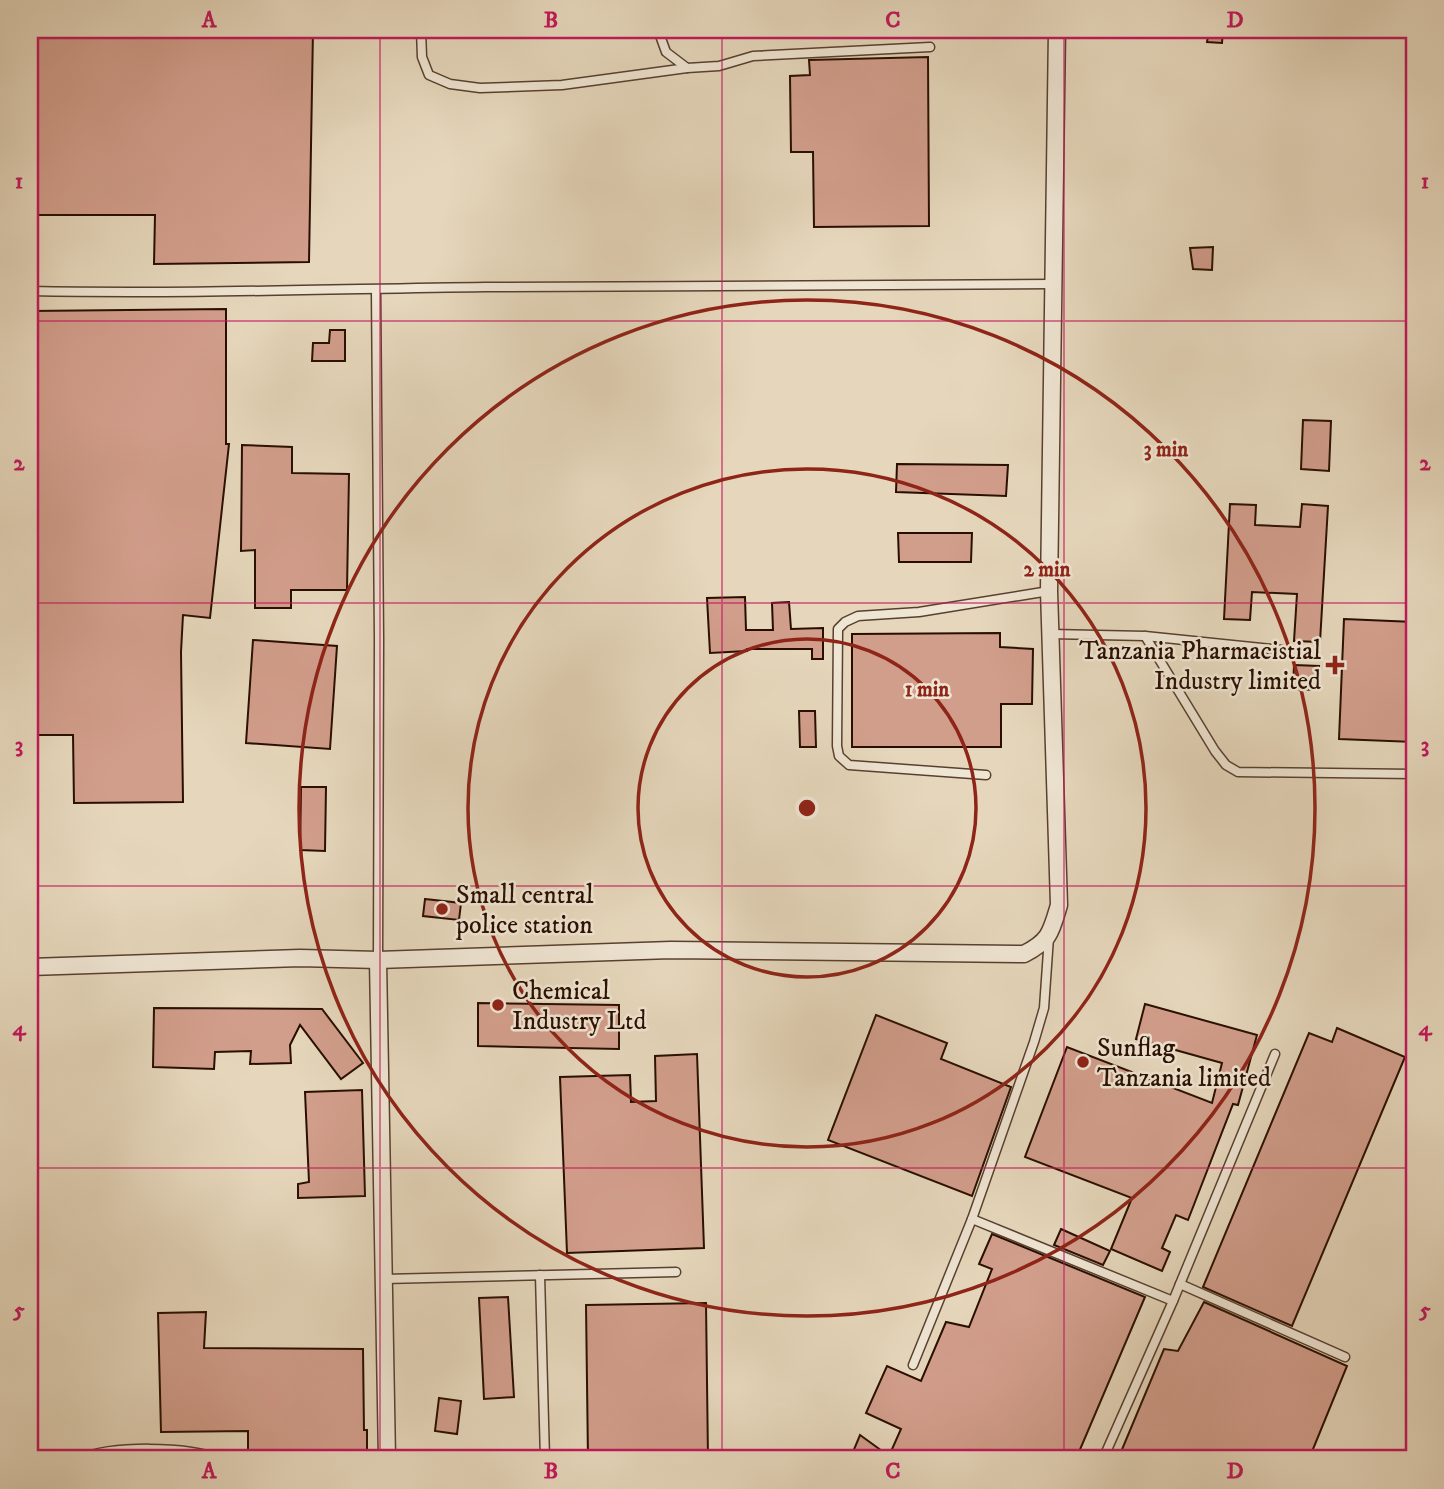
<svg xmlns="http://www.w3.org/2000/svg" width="1444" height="1489" font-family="'IM FELL DW Pica',serif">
  <rect width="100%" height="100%" fill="#e6d7bc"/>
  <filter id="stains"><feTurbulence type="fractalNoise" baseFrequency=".00286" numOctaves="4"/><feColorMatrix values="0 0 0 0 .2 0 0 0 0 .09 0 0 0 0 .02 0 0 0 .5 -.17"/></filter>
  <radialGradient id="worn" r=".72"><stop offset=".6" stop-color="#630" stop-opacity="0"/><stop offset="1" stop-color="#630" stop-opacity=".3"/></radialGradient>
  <g fill="#d29e8c" stroke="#290e00" stroke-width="2">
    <polygon points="30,30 313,30 309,262 154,264 155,215 30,215"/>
    <polygon points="1209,30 1223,30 1222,43 1207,42"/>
    <polygon points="928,57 929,226 814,227 813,152 791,152 790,76 810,75 809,60"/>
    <polygon points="1213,247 1212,270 1193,269 1190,248"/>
    <polygon points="226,309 226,444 229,444 210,618 183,615 181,652 183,802 74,803 73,735 30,735 30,311"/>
    <polygon points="330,330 345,330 345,361 312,361 313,343 329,343"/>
    <polygon points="1303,420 1331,421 1329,471 1301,469"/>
    <polygon points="242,445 292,447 292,473 349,474 347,590 291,590 291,608 255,608 255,550 241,551"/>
    <polygon points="897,464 1008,465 1006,496 896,492"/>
    <polygon points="1230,504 1256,505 1255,525 1300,527 1302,504 1328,506 1320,642 1294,641 1297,594 1252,592 1250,620 1224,619"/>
    <polygon points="898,533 972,533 971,562 899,562"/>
    <polygon points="745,597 746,630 773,630 772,603 789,602 791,629 823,628 823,659 812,659 812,649 747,649 747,651 710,653 707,598"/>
    <polygon points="1344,619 1414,622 1414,742 1339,739"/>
    <polygon points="1000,633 1000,647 1033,649 1032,704 1001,704 1001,747 852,747 852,634"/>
    <polygon points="253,640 337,646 330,749 246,743"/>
    <polygon points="1294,665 1319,666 1318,690 1293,689"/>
    <polygon points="799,711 815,711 816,747 800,747"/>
    <polygon points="301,787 326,787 325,851 300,850"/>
    <polygon points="425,899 461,903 459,920 423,916"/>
    <polygon points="478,1003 619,1005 619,1049 478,1046"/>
    <polygon points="1145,1004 1257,1035 1238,1105 1233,1104 1188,1220 1176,1215 1162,1248 1170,1252 1162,1271 1111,1249 1132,1198 1025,1157 1067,1047 1212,1103 1222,1063 1136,1039"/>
    <polygon points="154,1008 322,1009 363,1063 341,1079 300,1025 290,1045 291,1063 250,1064 251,1051 215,1052 214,1069 153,1067"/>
    <polygon points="876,1015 947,1043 941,1059 1011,1087 972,1196 828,1140"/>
    <polygon points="1337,1028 1405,1057 1292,1326 1203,1287 1309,1033 1332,1042"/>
    <polygon points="697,1054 704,1248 567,1253 560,1077 630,1075 631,1102 656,1101 655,1056"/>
    <polygon points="362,1090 365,1196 298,1198 298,1184 309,1182 305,1092"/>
    <polygon points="1061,1229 1110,1251 1103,1265 1054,1245"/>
    <polygon points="992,1234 1145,1297 1076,1459 850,1459 860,1435 889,1456 901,1429 866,1413 887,1366 921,1381 946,1322 969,1327 992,1269 979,1264"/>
    <polygon points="508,1297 514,1397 484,1399 479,1298"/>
    <polygon points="1204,1302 1347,1366 1309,1459 1118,1459 1164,1349 1178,1351"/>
    <polygon points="706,1303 708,1459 588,1459 586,1305"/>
    <polygon points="206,1312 204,1348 363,1349 364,1430 367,1430 367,1452 341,1452 341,1459 248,1459 248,1431 161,1432 158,1313"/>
    <polygon points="439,1398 461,1401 457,1434 435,1431"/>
  </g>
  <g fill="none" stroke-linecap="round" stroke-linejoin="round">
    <defs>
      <g id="lane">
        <polyline points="421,30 422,57 429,75 450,84 480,88 562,85 687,68"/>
        <polyline points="658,30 666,52 687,68 719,66 753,56 930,47"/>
        <polyline points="376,290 379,639 378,960"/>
        <path d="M30,291c152,3 303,-2 455,-4 189,-1 378,-1 567,-3"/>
        <polyline points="1051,634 1145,636 1282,650"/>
        <polyline points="1145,636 1215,751 1226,765 1238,772 1414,774"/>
        <polyline points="986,775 849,765 839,756 837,746 838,629 845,622 858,616 919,612 1049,591"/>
        <polyline points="972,1219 1173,1301"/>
        <polyline points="540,1275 545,1459"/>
        <polyline points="384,1279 676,1272"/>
        <polyline points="1180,1284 1345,1357"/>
        <polyline points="913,1365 972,1219 1034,1042 1044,1008 1049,937"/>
        <path d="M80,1459c32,-14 107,-13 140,0"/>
        <polyline points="1103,1459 1173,1301 1275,1054"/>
      </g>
      <g id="street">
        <polyline points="378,960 387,1459"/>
        <path d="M30,967l270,-9 78,2 293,-10 353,4c26,-13 27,-22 35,-49l-10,-314 8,-561"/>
      </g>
    </defs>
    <use href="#lane" stroke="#58402f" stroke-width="11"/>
    <use href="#street" stroke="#58402f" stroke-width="19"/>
    <use href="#lane" stroke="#efe5d3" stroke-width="8"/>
    <use href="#street" stroke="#efe5d3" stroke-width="16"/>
    <polyline stroke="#290e00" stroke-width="4.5" stroke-dasharray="12 12" stroke-linecap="butt" points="1407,1459 1414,1442"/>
  </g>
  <path fill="none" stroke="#c2185b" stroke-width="2" stroke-opacity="0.55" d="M380,30v1429M722,30v1429M1064,30v1429M30,321h1384M30,603h1384M30,886h1384M30,1168h1384"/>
  <g fill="none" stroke="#8f2418" stroke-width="3.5">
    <circle cx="807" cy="808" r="169"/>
    <circle cx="807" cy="808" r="339"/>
    <circle cx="807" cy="808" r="508"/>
  </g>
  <g fill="#8f2418" stroke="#efe5d3" stroke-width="2.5">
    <path d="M1331.5 654.5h7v7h7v7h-7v7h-7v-7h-7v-7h7z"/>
    <circle cx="442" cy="909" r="7"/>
    <circle cx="498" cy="1005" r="7"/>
    <circle cx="1083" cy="1062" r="7"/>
  </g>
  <g text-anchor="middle" stroke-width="5" stroke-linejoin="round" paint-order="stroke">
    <g font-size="26" fill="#290e00" stroke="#efe5d3" text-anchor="start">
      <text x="1321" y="659" text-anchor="end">Tanzania Pharmacistial<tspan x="1321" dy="30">Industry limited</tspan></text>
      <text x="456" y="903">Small central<tspan x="456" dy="30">police station</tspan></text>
      <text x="512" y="999">Chemical<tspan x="512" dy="30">Industry Ltd</tspan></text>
      <text x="1097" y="1056">Sunflag<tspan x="1097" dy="30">Tanzania limited</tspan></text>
    </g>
  </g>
  <circle cx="807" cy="808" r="10" fill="#8f2418" stroke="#efe5d3" stroke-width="3.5"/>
  <g font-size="21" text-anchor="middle" font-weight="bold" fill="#8f2418" stroke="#efe5d3" stroke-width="5" stroke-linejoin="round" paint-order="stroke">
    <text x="1166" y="456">3 min</text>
    <text x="1047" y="576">2 min</text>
    <text x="927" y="696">1 min</text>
  </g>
  <rect width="1444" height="1489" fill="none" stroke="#e6d7bc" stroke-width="77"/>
  <rect x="38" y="38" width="1368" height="1412" fill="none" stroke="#c2185b" stroke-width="2.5"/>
  <g font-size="23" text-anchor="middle" font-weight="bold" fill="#c2185b">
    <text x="209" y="27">A</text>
    <text x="551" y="27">B</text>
    <text x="893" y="27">C</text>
    <text x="1235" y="27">D</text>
    <text x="19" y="188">1</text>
    <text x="1425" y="188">1</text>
    <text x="19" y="470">2</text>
    <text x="1425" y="470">2</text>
    <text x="19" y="752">3</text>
    <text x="1425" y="752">3</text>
    <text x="19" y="1035">4</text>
    <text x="1425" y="1035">4</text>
    <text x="19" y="1317">5</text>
    <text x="1425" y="1317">5</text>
    <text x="209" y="1478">A</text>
    <text x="551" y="1478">B</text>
    <text x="893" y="1478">C</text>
    <text x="1235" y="1478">D</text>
  </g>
  <rect width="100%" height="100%" filter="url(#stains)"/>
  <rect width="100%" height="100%" fill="url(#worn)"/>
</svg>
